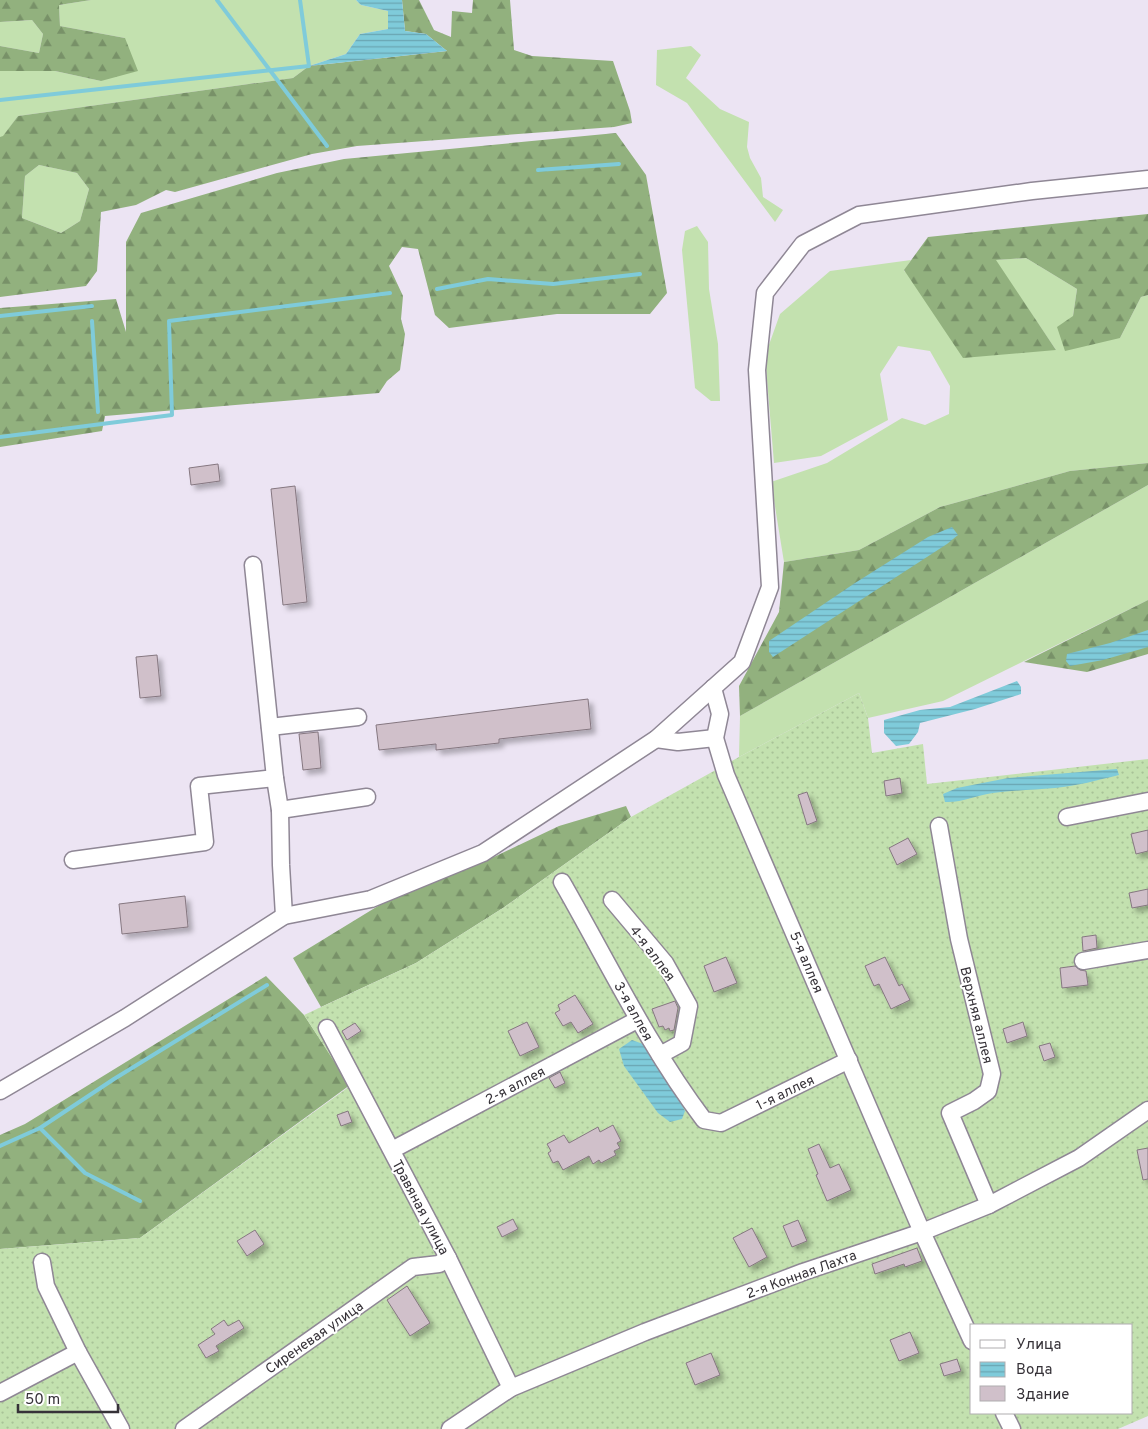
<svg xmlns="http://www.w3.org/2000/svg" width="1148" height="1429" font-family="Overpass,sans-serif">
  <defs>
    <pattern id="forest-firs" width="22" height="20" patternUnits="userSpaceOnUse" patternTransform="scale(1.25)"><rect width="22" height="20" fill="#92b17e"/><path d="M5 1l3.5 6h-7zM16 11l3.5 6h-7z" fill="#789168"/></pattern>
    <pattern id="garden-dots" width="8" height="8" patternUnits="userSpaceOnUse" patternTransform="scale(1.25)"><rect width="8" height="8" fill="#c3e1af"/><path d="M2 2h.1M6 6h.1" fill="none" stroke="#a8c297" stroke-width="1.8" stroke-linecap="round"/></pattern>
    <pattern id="water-rules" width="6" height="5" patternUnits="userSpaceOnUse" patternTransform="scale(1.25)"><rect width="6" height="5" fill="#7fcbda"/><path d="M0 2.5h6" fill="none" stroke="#69a5b2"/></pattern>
    <filter id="shadow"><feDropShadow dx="4.5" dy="4.5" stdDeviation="2.5" flood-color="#0004"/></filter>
  </defs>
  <rect width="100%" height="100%" fill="#ece4f3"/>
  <g fill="#c3e1af">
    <polygon points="91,0 356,0 361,5 388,11 388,29 360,34 346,54 309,66 293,78 18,116 3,137 0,137 0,71 55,71 101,81 125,38 60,26 59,5"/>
    <polygon points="32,20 43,34 39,53 0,46 0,22"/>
    <polygon points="691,46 701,55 686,78 720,109 749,122 747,147 750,158 761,178 763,197 783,210 775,222 687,103 656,85 657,50"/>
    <polygon points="39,165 77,173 89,189 80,221 61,233 22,218 25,176"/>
    <polygon points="697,226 708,242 709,289 718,344 720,401 711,401 695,388 682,250 685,231"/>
    <polygon points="1026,258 1077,289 1073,316 1120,338 1141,297 1148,295 1148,463 1070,471 940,507 859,550 784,562 771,482 827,463 902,418 925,425 949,414 950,386 930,351 898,346 880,374 888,420 821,456 774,463 765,356 780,314 830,271 911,260 904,271 1056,350 995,260"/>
    <polygon points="1148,485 1148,600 943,701 868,718 859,693 739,757 740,716"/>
  </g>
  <g fill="url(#forest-firs)" fill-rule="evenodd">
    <polygon points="0,0 91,0 59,5 60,26 125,38 138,71 101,81 55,71 0,71 0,46 39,53 43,34 32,20 0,22"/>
    <path d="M402,0h17l15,30 17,7 1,-26 20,2 1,-13h37l4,50 18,6 81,5 17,50 2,12 -18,4 -257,19 -45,8 -137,38 -9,-2 -30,15 -35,7 -4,59 -11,15 -86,11v-160l3,-1 15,-20 275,-38 16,-12 138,-15 -21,-17 -21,-3zM39,165l38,8 12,16 -9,32 -19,12 -39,-15 3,-42z"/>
    <polygon points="616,133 646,175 667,293 650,314 557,314 449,328 435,315 418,249 402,247 389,266 403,296 401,319 405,334 400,370 387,381 379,393 105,416 102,431 0,447 0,308 116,299 126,332 126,242 141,213 277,173 344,159"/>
    <polygon points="1148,214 1148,295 1141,297 1120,338 1065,351 1057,327 1073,316 1077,289 1026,258 996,260 1056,350 963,358 904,270 928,237"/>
    <polygon points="1148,463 1148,485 740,716 739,686 779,612 784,562 859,550 940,507 1070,471"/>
    <polygon points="1148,600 1148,654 1087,672 1024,662"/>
    <polygon points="626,806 631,817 503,908 416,963 321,1007 293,958 396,895 496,856 559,826"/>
    <polygon points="266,976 304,1015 350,1085 140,1238 0,1249 0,1135 25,1124"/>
  </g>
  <path fill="url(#garden-dots)" fill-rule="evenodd" d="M859,693l9,25 4,35 51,-9 4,40 221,-25v657l-30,13h-1118v-180l140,-11 210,-152 -46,-71 112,-52 87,-55 128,-91 108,-60zM972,1325h160v88h-160z"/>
  <g fill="url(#water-rules)">
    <polygon points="356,0 402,0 405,31 426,34 447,51 309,66 346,54 360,34 388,29 388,11 361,5"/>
    <polygon points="952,527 958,535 947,544 773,657 769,652 769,641 855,583 928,537"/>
    <polygon points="1148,630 1148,647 1103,660 1070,666 1066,661 1067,654 1110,643"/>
    <polygon points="1017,681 1021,687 1021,694 975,709 920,723 918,732 909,744 896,746 884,733 884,720 920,710 950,707"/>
    <path d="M1117,769l2,6c-21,5 -42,11 -64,13 -21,2 -41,2 -62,5 -16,2 -32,10 -48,9l-2,-8 14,-6 51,-10z"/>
    <polygon points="632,1040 643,1044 673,1089 685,1111 682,1119 670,1122 658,1113 624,1066 619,1049"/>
  </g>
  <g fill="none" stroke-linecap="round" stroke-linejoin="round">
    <g stroke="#7fcbda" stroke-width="4">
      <polyline points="217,0 327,146"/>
      <polyline points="0,100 309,66 300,0"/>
      <polyline points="538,170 619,164"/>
      <polyline points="437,289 488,279 553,284 640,274"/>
      <polyline points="0,316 92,306"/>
      <polyline points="92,321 98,412"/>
      <polyline points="0,437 172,415 169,321 390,293"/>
      <polyline points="40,1128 85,1173 140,1201"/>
      <polyline points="0,1146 40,1128 114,1079 267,985"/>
    </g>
  </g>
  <g fill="#d0c0ca" stroke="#857780" filter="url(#shadow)">
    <polygon points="218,464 220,481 191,485 189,468"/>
    <polygon points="295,486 307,602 283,605 271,489"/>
    <polygon points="157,655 161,696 140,698 136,657"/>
    <polygon points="588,699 591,729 499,739 499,743 436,750 436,744 379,750 376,725"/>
    <polygon points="318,732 321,768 303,770 299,734"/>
    <polygon points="900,778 902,793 886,796 884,781"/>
    <polygon points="807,792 817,821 807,825 798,795"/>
    <polygon points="1148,830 1148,851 1136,854 1131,834"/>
    <polygon points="908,838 917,854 897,865 889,848"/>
    <polygon points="1148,889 1148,905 1132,908 1129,893"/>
    <polygon points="185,896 188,927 122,934 119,904"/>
    <polygon points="1096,935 1097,948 1083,951 1082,937"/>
    <polygon points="726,957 737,983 714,992 704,966"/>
    <polygon points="885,957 899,986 902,984 910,1000 891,1009 879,984 874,986 865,966"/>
    <polygon points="1075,966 1080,970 1086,971 1088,985 1062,988 1060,968"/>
    <polygon points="575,995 593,1024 578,1033 571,1022 563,1026 555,1013 560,1010 558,1005"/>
    <polygon points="675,1001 678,1008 674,1030 670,1031 669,1028 665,1030 663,1026 659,1027 652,1009"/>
    <polygon points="527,1022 539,1047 520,1056 508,1031"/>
    <polygon points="1023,1022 1027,1036 1007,1043 1003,1029"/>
    <polygon points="355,1023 361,1031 347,1040 342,1031"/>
    <polygon points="1050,1043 1055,1057 1044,1061 1039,1046"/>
    <polygon points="560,1072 565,1083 555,1088 549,1078"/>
    <polygon points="348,1111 352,1122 341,1126 337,1115"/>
    <polygon points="613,1125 621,1141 617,1143 620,1148 614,1151 616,1155 601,1163 599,1160 593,1164 589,1156 563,1170 558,1161 553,1163 548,1153 551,1151 547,1144 564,1135 569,1143 598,1127 600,1132"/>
    <polygon points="819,1144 830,1168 839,1164 851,1190 827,1201 816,1175 818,1174 808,1149"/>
    <polygon points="1148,1148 1148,1179 1143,1180 1137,1150"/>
    <polygon points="513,1219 518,1229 502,1237 497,1227"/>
    <polygon points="798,1220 807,1241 792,1247 783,1226"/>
    <polygon points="752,1228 767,1257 749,1267 733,1238"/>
    <polygon points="255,1230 264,1244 247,1256 237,1241"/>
    <polygon points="917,1248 922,1261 905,1267 904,1264 875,1274 872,1264"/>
    <polygon points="407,1286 430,1323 410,1336 387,1300"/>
    <polygon points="224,1320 228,1326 239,1320 244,1328 216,1346 219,1351 206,1358 198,1345 215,1334 211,1329"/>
    <polygon points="910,1332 919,1353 899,1361 890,1340"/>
    <polygon points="711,1353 720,1375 695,1385 686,1363"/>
    <polygon points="957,1359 961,1371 944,1376 940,1364"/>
  </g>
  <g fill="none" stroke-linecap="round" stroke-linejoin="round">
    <defs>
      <g id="minor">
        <polyline points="253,565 275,778 280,810 281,865 284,916"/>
        <polyline points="713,688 720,714 715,738 726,775 922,1232 972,1341"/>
        <polyline points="270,727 358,717"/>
        <polyline points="656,739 678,742 715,738"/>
        <polyline points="280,810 367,797"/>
        <polyline points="1067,817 1148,801"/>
        <polyline points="939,826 959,939 992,1074 988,1091 974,1101 950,1113 989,1205"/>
        <polyline points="73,860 205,842 199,786 275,778"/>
        <path d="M562,882c46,80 86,164 142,238l17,3 128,-63"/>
        <polyline points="612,900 665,963 689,1006 682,1043 660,1055"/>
        <polyline points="1083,961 1148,950"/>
        <polyline points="327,1028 448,1258 511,1388"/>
        <polyline points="0,1091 125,1018 284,916 371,899 483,853 656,739 742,662 770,587 757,370 765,293 803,244 859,215 1032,191 1148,179"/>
        <polyline points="392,1150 637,1020"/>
        <polyline points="42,1262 46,1286 78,1352 121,1429"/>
        <polyline points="0,1393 78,1352"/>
        <polyline points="1004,1413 1012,1429"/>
        <polyline points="184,1429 413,1267 439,1264 448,1258"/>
        <polyline points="450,1429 511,1388 645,1332 803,1272 922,1232 989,1205 1079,1158 1148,1110"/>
      </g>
    </defs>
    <use href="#minor" stroke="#8f8795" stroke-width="19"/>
    <use href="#minor" stroke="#fff" stroke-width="16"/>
  </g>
  <g text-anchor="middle" stroke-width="4" stroke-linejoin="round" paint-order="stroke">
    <g font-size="14" fill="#363238" stroke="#fff">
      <text transform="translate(653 953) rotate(53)" y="5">4-я аллея</text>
      <text transform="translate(807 962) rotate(67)" y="5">5-я аллея</text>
      <text transform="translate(634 1011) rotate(61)" y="5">3-я аллея</text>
      <text transform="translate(977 1015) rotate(76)" y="5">Верхняя аллея</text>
      <text transform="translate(515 1085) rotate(-28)" y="5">2-я аллея</text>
      <text transform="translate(785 1092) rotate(-26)" y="5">1-я аллея</text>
      <text transform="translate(421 1207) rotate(62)" y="5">Травяная улица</text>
      <text transform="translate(801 1274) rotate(-20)" y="5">2-я Конная Лахта</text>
      <text transform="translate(314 1337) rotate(-35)" y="5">Сиреневая улица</text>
    </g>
  </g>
  <rect x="970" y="1324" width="162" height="90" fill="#ffffff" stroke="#afadaf"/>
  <rect x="980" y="1340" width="25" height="8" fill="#ffffff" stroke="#afadaf"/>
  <text x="1016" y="1349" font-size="15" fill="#363238">Улица</text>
  <rect x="980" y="1362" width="25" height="15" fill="url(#water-rules)" stroke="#afadaf"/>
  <text x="1016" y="1374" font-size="15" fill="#363238">Вода</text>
  <rect x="980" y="1386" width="25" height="15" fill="#d0c0ca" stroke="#afadaf"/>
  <text x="1016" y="1399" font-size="15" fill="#363238">Здание</text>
  <path d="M18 1404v8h100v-8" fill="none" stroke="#363238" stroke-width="2.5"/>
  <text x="25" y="1404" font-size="15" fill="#363238" stroke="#ffffff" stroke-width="4" paint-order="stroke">50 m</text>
</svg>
